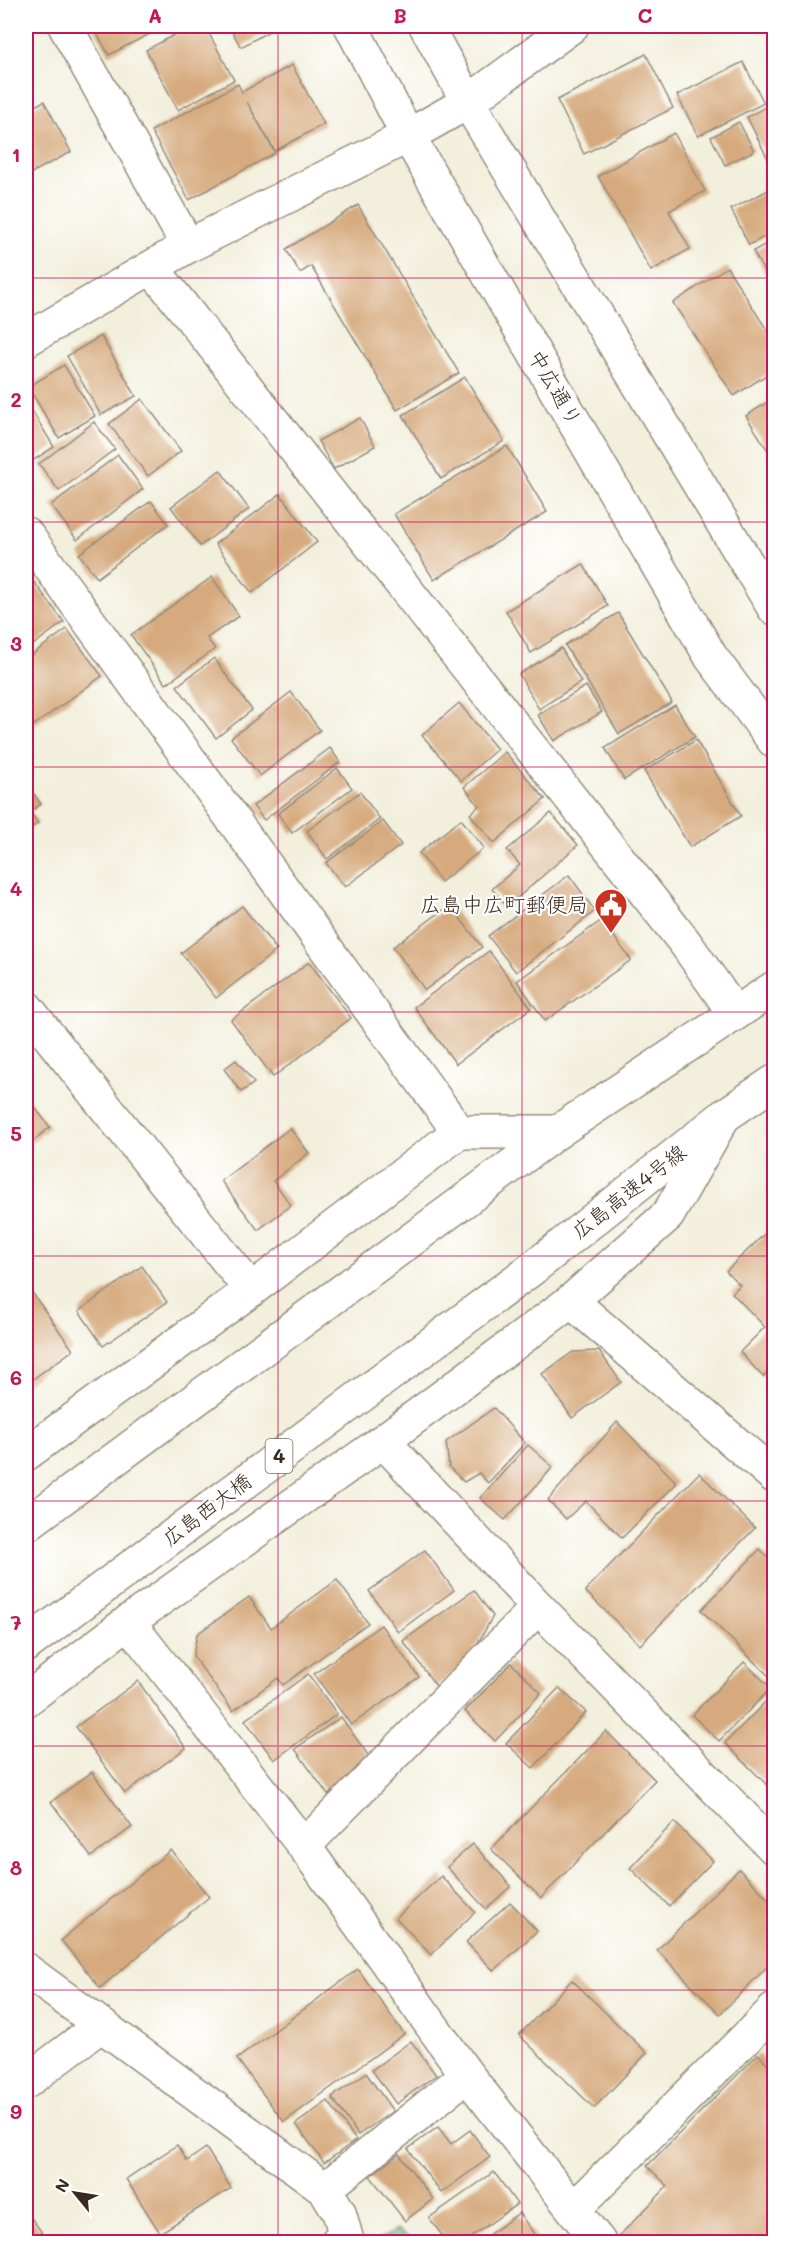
<svg xmlns="http://www.w3.org/2000/svg" width="800" height="2268" font-family="Mali,'Klee One',sans-serif">
  <rect width="100%" height="100%" fill="#fff"/>
  <filter id="ink" filterUnits="userSpaceOnUse"><feTurbulence type="fractalNoise" baseFrequency=".0167" numOctaves="2"/><feDisplacementMap in="SourceGraphic" scale="12" xChannelSelector="R" yChannelSelector="G"/><feConvolveMatrix kernelMatrix="1 2 1 2 8 2 1 2 1" color-interpolation-filters="sRGB"/></filter>
  <filter id="wash" filterUnits="userSpaceOnUse"><feTurbulence type="fractalNoise" baseFrequency=".008" numOctaves="4" result="noise"/><feDisplacementMap in="SourceGraphic" scale="24" xChannelSelector="R" yChannelSelector="G"/><feGaussianBlur stdDeviation="1.35" result="paint"/><feColorMatrix in="noise" values="0 0 0 0 0 0 0 0 0 0 0 0 0 0 0 0 0 1.4 0 .05"/><feComposite in="paint" operator="in"/></filter>
  <g filter="url(#wash)">
    <rect width="100%" height="100%" fill="#f2efdc"/>
    <polygon fill="#76c98b" stroke="#587a54" stroke-width="1.5" points="396,2230 415,2242 375,2242"/>
    <g id="blocks">
      <g fill="#d6aa7e">
        <polygon points="93,26 165,26 109,55"/>
        <polygon points="191,26 205,26 234,80 178,110 146,50"/>
        <polygon points="229,26 274,26 275,28 241,47"/>
        <polygon points="646,54 673,108 584,154 557,100"/>
        <polygon points="743,62 764,103 698,136 677,95"/>
        <polygon points="292,65 324,124 275,151 247,102 275,153 189,200 151,131 238,84 242,92"/>
        <polygon points="44,101 71,152 26,176 26,111"/>
        <polygon points="774,103 774,171 747,117"/>
        <polygon points="739,122 754,151 725,165 711,137"/>
        <polygon points="674,133 705,191 669,211 690,249 651,271 598,176"/>
        <polygon points="774,187 774,232 749,245 731,209"/>
        <polygon points="358,205 459,373 397,410 311,266 300,273 286,249"/>
        <polygon points="774,240 774,288 773,289 753,251"/>
        <polygon points="727,267 774,341 774,370 734,396 673,303"/>
        <polygon points="101,336 136,396 101,415 67,356"/>
        <polygon points="64,365 95,416 59,438 28,387"/>
        <polygon points="465,377 504,441 441,479 403,415"/>
        <polygon points="774,398 774,460 746,416"/>
        <polygon points="142,399 181,451 148,476 109,424"/>
        <polygon points="26,401 54,447 26,465"/>
        <polygon points="360,418 375,446 334,469 318,441"/>
        <polygon points="94,422 115,449 59,491 39,464"/>
        <polygon points="507,446 547,512 434,580 394,514"/>
        <polygon points="118,455 143,489 77,540 51,505"/>
        <polygon points="220,470 249,509 200,546 171,507"/>
        <polygon points="280,494 317,542 252,593 215,544"/>
        <polygon points="151,501 168,524 97,578 79,554"/>
        <polygon points="583,564 608,606 531,653 506,611"/>
        <polygon points="212,577 239,616 207,638 215,649 166,684 131,635"/>
        <polygon points="34,582 64,622 26,650 26,588"/>
        <polygon points="618,613 672,702 619,734 565,645"/>
        <polygon points="67,629 102,676 26,731 26,659"/>
        <polygon points="561,648 581,682 539,709 519,674"/>
        <polygon points="214,658 252,710 216,738 177,686"/>
        <polygon points="586,686 602,712 554,741 538,715"/>
        <polygon points="291,692 320,730 260,776 231,738"/>
        <polygon points="459,703 497,749 461,781 422,735"/>
        <polygon points="675,705 695,737 624,780 605,748"/>
        <polygon points="696,740 741,816 690,847 644,771"/>
        <polygon points="330,748 340,762 264,820 253,806"/>
        <polygon points="505,752 545,799 494,843 470,814 479,806 464,787"/>
        <polygon points="337,768 352,788 292,833 278,814"/>
        <polygon points="26,783 41,804 30,812 38,823 26,832"/>
        <polygon points="360,792 380,819 327,859 307,831"/>
        <polygon points="551,813 578,845 507,907 492,889 520,865 507,850"/>
        <polygon points="461,819 484,848 441,882 419,853"/>
        <polygon points="383,821 401,845 345,887 326,863"/>
        <polygon points="569,875 595,911 516,972 488,936"/>
        <polygon points="450,905 482,947 425,990 393,947"/>
        <polygon points="242,906 277,950 216,998 181,953"/>
        <polygon points="602,920 631,960 545,1021 517,981"/>
        <polygon points="489,951 531,1008 456,1064 414,1007"/>
        <polygon points="309,962 351,1018 273,1077 231,1020"/>
        <polygon points="236,1060 254,1083 241,1092 224,1069"/>
        <polygon points="26,1096 50,1127 26,1147"/>
        <polygon points="290,1128 309,1153 273,1181 291,1205 258,1230 221,1181"/>
        <polygon points="774,1225 774,1366 763,1377 740,1352 765,1327 732,1293 740,1285 726,1271"/>
        <polygon points="142,1266 167,1302 103,1346 79,1311"/>
        <polygon points="28,1287 73,1350 26,1384 26,1289"/>
        <polygon points="599,1351 621,1382 572,1418 542,1374 573,1352"/>
        <polygon points="494,1408 525,1443 488,1483 479,1473 464,1482 449,1467 446,1442"/>
        <polygon points="617,1422 677,1483 622,1538 586,1501 566,1519 548,1500"/>
        <polygon points="528,1445 553,1467 505,1520 480,1498"/>
        <polygon points="699,1473 755,1528 640,1645 585,1591"/>
        <polygon points="760,1549 774,1564 774,1681 701,1610"/>
        <polygon points="425,1550 454,1590 398,1632 369,1591"/>
        <polygon points="337,1580 368,1623 283,1685 278,1678 233,1711 193,1656 197,1634 249,1597 271,1628"/>
        <polygon points="474,1590 493,1616 466,1664 436,1686 403,1641"/>
        <polygon points="381,1625 419,1677 351,1725 314,1674"/>
        <polygon points="744,1662 771,1688 719,1741 692,1715"/>
        <polygon points="511,1663 541,1693 495,1741 465,1711"/>
        <polygon points="308,1674 337,1714 274,1760 245,1720"/>
        <polygon points="138,1681 186,1748 125,1793 76,1727"/>
        <polygon points="559,1688 586,1712 533,1768 506,1743"/>
        <polygon points="774,1693 774,1778 767,1785 725,1743"/>
        <polygon points="341,1717 373,1762 328,1795 295,1749"/>
        <polygon points="606,1731 655,1780 541,1898 491,1849"/>
        <polygon points="92,1772 132,1827 91,1857 51,1802"/>
        <polygon points="674,1822 713,1861 669,1906 630,1868"/>
        <polygon points="473,1844 511,1886 486,1909 447,1867"/>
        <polygon points="171,1850 209,1897 100,1988 61,1940"/>
        <polygon points="739,1869 774,1905 774,1960 720,2014 657,1950"/>
        <polygon points="441,1876 475,1912 431,1955 396,1918"/>
        <polygon points="510,1902 537,1931 494,1971 466,1942"/>
        <polygon points="358,1969 404,2034 284,2122 237,2059"/>
        <polygon points="572,1980 647,2053 594,2108 519,2035"/>
        <polygon points="411,2041 436,2075 396,2104 372,2070"/>
        <polygon points="758,2054 774,2070 774,2112 766,2120 774,2129 774,2242 624,2242 619,2236 668,2186 647,2166"/>
        <polygon points="366,2073 393,2111 358,2135 332,2097"/>
        <polygon points="328,2101 356,2140 324,2163 296,2124"/>
        <polygon points="438,2127 451,2144 470,2130 490,2157 441,2193 408,2149"/>
        <polygon points="177,2145 187,2161 206,2148 231,2188 160,2233 126,2179"/>
        <polygon points="399,2154 433,2199 405,2221 370,2176"/>
        <polygon points="494,2172 517,2204 464,2242 447,2242 429,2218"/>
        <polygon points="26,2211 49,2242 26,2242"/>
        <polygon points="519,2213 540,2242 481,2242 480,2241"/>
      </g>
    </g>
  </g>
  <g filter="url(#ink)">
    <use href="#blocks" fill-opacity="0" stroke="#968c7d" stroke-width="1.5"/>
    <g fill="none" stroke-linecap="round" stroke-linejoin="round">
      <defs>
        <g id="minor">
          <polyline points="65,26 188,246"/>
          <polyline points="351,26 408,136 711,657 774,741"/>
          <polyline points="426,26 468,102 774,608"/>
          <polyline points="152,268 686,944 735,1014"/>
          <polyline points="26,340 188,246 408,136 468,102 572,26"/>
          <polyline points="26,534 459,1132"/>
          <polyline points="26,1007 251,1290"/>
          <polyline points="571,1301 774,1476"/>
          <polyline points="383,1441 538,1607 774,1848"/>
          <polyline points="26,1454 251,1290 459,1132 557,1132 774,988"/>
          <polyline points="128,1622 304,1846 467,2075 599,2242"/>
          <polyline points="26,1700 128,1622 383,1441 571,1301 668,1215 724,1116 774,1082"/>
          <polyline points="304,1846 538,1607"/>
          <polyline points="26,1970 325,2189 339,2212 346,2237 337,2242"/>
          <polyline points="26,2082 101,2025"/>
          <polyline points="325,2189 467,2075"/>
          <polyline points="574,2209 774,2010"/>
        </g>
        <g id="highway">
          <polyline points="26,1525 557,1132"/>
          <polyline points="26,1645 533,1268 724,1116"/>
        </g>
      </defs>
      <use href="#minor" stroke="#968c7d" stroke-width="36"/>
      <use href="#highway" stroke="#968c7d" stroke-width="36"/>
      <use href="#minor" stroke="#fff" stroke-width="33"/>
      <use href="#highway" stroke="#fff" stroke-width="33"/>
    </g>
  </g>
  <path fill="none" stroke="#c2185b" stroke-width="1.5" stroke-opacity="0.55" d="M278,26v2216M522,26v2216M26,278h748M26,522h748M26,767h748M26,1012h748M26,1256h748M26,1501h748M26,1746h748M26,1990h748"/>
  <defs>
    <symbol id="civic-pin" viewBox="-11 -11 22 30"><path d="M0 17L-7.5 6A9.5 9.5 0 1 1 7.5 6Z" fill="#c8321e" stroke="#fff"/><path d="M-.6-6.5H3V-4.5H.6V-3L4-1V1h2V6H-6V1h2V-1L-.6-3ZM-1.2 2.5V6h2.4V2.5Z" fill="#fff"/></symbol>
  </defs>
  <g fill-rule="evenodd">
    <use href="#civic-pin" x="592" y="886" width="38" height="52"/>
  </g>
  <g text-anchor="middle" stroke-width="4.5" stroke-linejoin="round" paint-order="stroke">
    <rect fill="#fff" stroke="#766a62" stroke-width="1.5" x="265.5" y="1439" width="27" height="34" rx="4.5"/>
    <g font-size="20" font-weight="bold" fill="#3b2a1e">
      <text x="279" y="1463">4</text>
    </g>
    <g font-size="21" fill="#3b2a1e" stroke="#fff">
      <text transform="translate(555 388) rotate(60)" y="7">中広通り</text>
      <text transform="translate(629 1192) rotate(-38)" y="7">広島高速4号線</text>
      <text transform="translate(207 1510) rotate(-37)" y="7">広島西大橋</text>
    </g>
    <g font-size="21" fill="#3b2a1e" stroke="#fff" text-anchor="end">
      <text x="588" y="912">広島中広町郵便局</text>
    </g>
  </g>
  <rect width="800" height="2268" fill="none" stroke="#fff" stroke-width="66"/>
  <g transform="translate(75 2193) rotate(300)" stroke="#ffffff" stroke-width="4.5" paint-order="stroke">
  <path d="M0-4.5L10 22L0 15L-10 22Z" fill="#3b2a1e"/>
  <text y="-9" font-size="16" font-weight="bold" text-anchor="middle" fill="#3b2a1e">N</text>
  </g>
  <rect x="33" y="33" width="734" height="2202" fill="none" stroke="#c2185b" stroke-width="2"/>
  <g font-size="20" text-anchor="middle" font-weight="bold" fill="#c2185b">
    <text x="155" y="23">A</text>
    <text x="400" y="23">B</text>
    <text x="645" y="23">C</text>
    <text x="16" y="162">1</text>
    <text x="16" y="407">2</text>
    <text x="16" y="651">3</text>
    <text x="16" y="896">4</text>
    <text x="16" y="1141">5</text>
    <text x="16" y="1385">6</text>
    <text x="16" y="1630">7</text>
    <text x="16" y="1875">8</text>
    <text x="16" y="2119">9</text>
  </g>
</svg>
